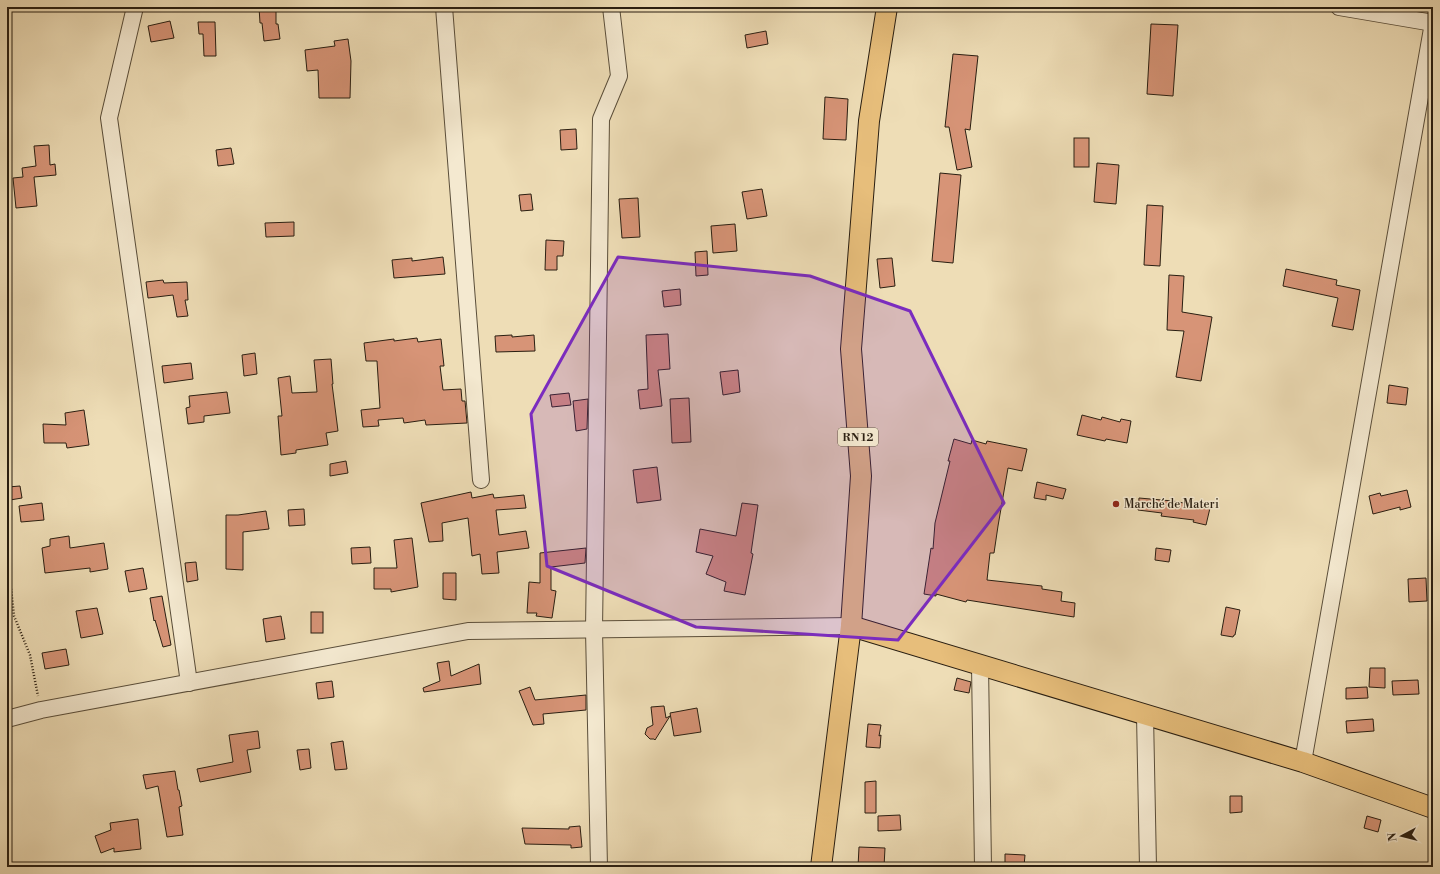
<svg xmlns="http://www.w3.org/2000/svg" width="1440" height="874" font-family="'Libre Bodoni',serif">
  <rect width="100%" height="100%" fill="#eeddb6"/>
  <filter id="stains"><feTurbulence type="fractalNoise" baseFrequency=".005" numOctaves="4"/><feColorMatrix values="0 0 0 0 .2 0 0 0 0 .09 0 0 0 0 .02 0 0 0 .5 -.17"/></filter>
  <radialGradient id="worn" r=".72"><stop offset=".6" stop-color="#630" stop-opacity="0"/><stop offset="1" stop-color="#630" stop-opacity=".3"/></radialGradient>
  <g fill="#d79477" stroke="#291e11">
    <polygon points="259,7 276,7 276,24 278,24 280,39 264,41 262,23 260,23"/>
    <polygon points="170,21 174,38 151,42 148,26"/>
    <polygon points="198,22 215,22 216,56 204,56 203,34 199,34"/>
    <polygon points="1151,24 1178,25 1173,96 1147,94"/>
    <polygon points="766,31 768,44 747,48 745,35"/>
    <polygon points="348,39 351,61 350,98 319,98 318,70 307,71 305,50 335,46 334,41"/>
    <polygon points="953,54 978,56 970,130 965,129 972,167 957,170 949,127 945,127"/>
    <polygon points="825,97 848,99 846,140 823,139"/>
    <polygon points="576,129 577,149 561,150 560,130"/>
    <rect x="1074" y="138" width="15" height="29"/>
    <polygon points="49,145 50,165 55,164 56,175 34,177 37,206 16,208 13,178 23,177 22,168 36,166 34,146"/>
    <polygon points="231,148 234,164 218,166 216,150"/>
    <polygon points="1097,163 1119,165 1116,204 1094,202"/>
    <polygon points="940,173 961,175 953,263 932,261"/>
    <polygon points="762,189 767,216 747,219 742,192"/>
    <polygon points="531,194 533,210 521,211 519,195"/>
    <polygon points="638,198 640,237 622,238 619,199"/>
    <polygon points="1147,205 1163,206 1160,266 1144,265"/>
    <polygon points="294,222 294,236 266,237 265,223"/>
    <polygon points="735,224 737,251 713,253 711,226"/>
    <polygon points="546,240 564,241 563,256 557,256 557,270 545,270"/>
    <polygon points="707,251 708,275 696,276 695,252"/>
    <polygon points="443,257 445,274 394,278 392,260 412,258 412,261"/>
    <polygon points="892,258 895,286 880,288 877,259"/>
    <polygon points="1286,269 1337,280 1336,285 1360,290 1353,330 1332,326 1338,298 1283,286"/>
    <polygon points="1169,275 1184,276 1182,312 1212,317 1201,381 1176,377 1184,331 1167,330"/>
    <polygon points="163,280 164,283 187,282 188,300 185,300 188,316 177,317 173,295 148,298 146,282"/>
    <polygon points="680,289 681,305 664,307 662,291"/>
    <polygon points="668,334 670,369 658,370 662,406 640,409 638,390 648,389 646,335"/>
    <polygon points="512,335 512,337 534,335 535,351 496,352 495,336"/>
    <polygon points="417,338 418,342 441,339 444,366 440,366 443,390 461,389 462,401 465,401 467,423 426,425 425,420 404,423 403,418 378,420 379,426 363,427 361,410 380,408 377,361 366,361 364,343 394,339 394,341"/>
    <polygon points="255,353 257,374 244,376 242,355"/>
    <polygon points="331,359 333,384 332,384 338,431 326,433 328,445 296,450 296,453 281,455 278,416 282,416 278,378 290,376 292,393 317,392 314,360"/>
    <polygon points="191,363 193,379 164,383 162,366"/>
    <polygon points="738,370 740,392 723,395 720,372"/>
    <polygon points="1389,385 1408,388 1406,405 1387,403"/>
    <polygon points="227,392 230,413 204,416 204,422 188,424 186,408 190,407 189,396"/>
    <polygon points="569,393 571,405 552,407 550,395"/>
    <polygon points="689,398 691,442 672,443 670,399"/>
    <polygon points="588,399 587,429 576,431 573,401"/>
    <polygon points="84,410 89,445 67,448 66,443 44,443 43,424 66,425 65,413"/>
    <polygon points="1082,415 1101,420 1102,417 1120,422 1121,419 1131,421 1127,443 1106,439 1105,441 1077,435"/>
    <polygon points="954,439 971,444 972,440 986,444 987,441 1027,449 1022,471 1008,468 998,526 994,553 990,553 987,580 1042,586 1042,589 1062,592 1061,601 1075,603 1074,617 967,600 966,602 936,594 936,596 924,594 931,548 933,549 935,523 950,461 948,461"/>
    <polygon points="346,461 348,473 330,476 330,464"/>
    <polygon points="657,467 661,500 637,503 633,470"/>
    <polygon points="1037,482 1066,489 1063,499 1046,495 1046,500 1034,498"/>
    <polygon points="20,486 22,498 10,500 8,487"/>
    <polygon points="1407,490 1411,507 1400,510 1400,507 1373,514 1369,496 1380,493 1381,496"/>
    <polygon points="471,492 472,498 493,494 494,498 524,495 526,508 496,510 499,535 526,531 529,548 497,552 499,573 482,574 480,554 472,556 468,518 442,523 443,541 429,542 421,503"/>
    <polygon points="1139,498 1173,501 1210,508 1206,525 1193,522 1194,520 1161,516 1162,513 1138,510"/>
    <polygon points="42,503 44,520 21,522 19,506"/>
    <polygon points="742,503 758,505 751,553 753,554 745,595 724,591 726,582 706,574 713,556 696,552 700,529 736,536"/>
    <polygon points="304,509 305,525 289,526 288,510"/>
    <polygon points="266,511 269,529 243,532 243,570 226,569 226,515 238,515"/>
    <polygon points="69,536 70,548 104,543 108,569 90,572 90,568 45,573 42,548 50,546 50,539"/>
    <polygon points="412,538 418,587 391,592 391,589 374,589 374,568 397,568 394,540"/>
    <polygon points="370,547 371,563 352,564 351,548"/>
    <polygon points="586,548 585,563 551,567 551,590 556,591 552,618 536,616 537,613 527,613 529,582 540,583 540,553"/>
    <polygon points="1156,548 1171,550 1169,562 1155,560"/>
    <polygon points="196,562 198,580 187,582 185,563"/>
    <polygon points="143,568 147,589 129,592 125,571"/>
    <polygon points="443,573 456,573 456,600 443,599"/>
    <polygon points="1426,578 1427,601 1409,602 1408,579"/>
    <polygon points="162,596 171,645 163,647 155,620 154,621 150,598"/>
    <polygon points="1226,607 1240,610 1235,635 1234,635 1233,637 1221,635"/>
    <polygon points="97,608 103,634 81,638 76,611"/>
    <rect x="311" y="612" width="12" height="21"/>
    <polygon points="281,616 285,639 266,642 263,619"/>
    <polygon points="66,649 69,665 45,669 42,653"/>
    <polygon points="449,661 451,676 479,664 481,684 424,692 423,688 440,681 437,663"/>
    <polygon points="1370,668 1385,668 1385,688 1369,687"/>
    <polygon points="957,678 971,682 969,693 954,690"/>
    <polygon points="1418,680 1419,694 1393,695 1392,681"/>
    <polygon points="332,681 334,697 318,699 316,683"/>
    <polygon points="530,687 535,700 586,695 586,710 543,714 544,724 533,725 519,691"/>
    <polygon points="1367,687 1368,698 1346,699 1346,688"/>
    <polygon points="664,706 666,718 670,716 655,740 654,739 650,739 645,734 647,728 653,725 651,707"/>
    <polygon points="697,708 701,732 674,736 670,713"/>
    <polygon points="1373,719 1374,731 1347,733 1346,721"/>
    <polygon points="868,724 881,725 879,736 881,735 880,748 866,747"/>
    <polygon points="258,731 260,748 247,750 251,772 200,782 197,769 233,762 229,735"/>
    <polygon points="343,741 347,769 335,770 331,743"/>
    <polygon points="309,749 311,768 300,770 297,750"/>
    <polygon points="175,771 178,790 179,790 182,806 179,807 183,835 167,837 158,786 146,789 143,775"/>
    <polygon points="876,781 876,813 865,813 865,782"/>
    <polygon points="1230,796 1242,796 1242,812 1230,813"/>
    <polygon points="900,815 901,830 878,831 878,816"/>
    <polygon points="1367,816 1381,820 1378,832 1364,828"/>
    <polygon points="138,819 141,849 114,852 114,848 101,853 95,836 111,830 110,823"/>
    <polygon points="580,826 582,847 571,848 571,845 525,844 522,828 569,829 569,827"/>
    <polygon points="859,847 885,848 884,867 858,867"/>
    <polygon points="1005,854 1025,855 1024,866 1005,865"/>
  </g>
  <g fill="none" stroke-linecap="round" stroke-linejoin="round">
    <defs>
      <g id="minor">
        <polyline points="135,7 109,118 189,683"/>
        <polyline points="444,7 481,480"/>
        <polyline points="1339,7 1433,23"/>
        <polyline points="980,665 983,867"/>
        <polyline points="1145,715 1148,867"/>
        <polyline points="7,719 41,710 468,631 851,626"/>
        <polyline points="1303,762 1433,23"/>
        <polyline points="599,867 594,630 601,119 619,76 611,7"/>
      </g>
      <g id="major">
        <polyline points="851,626 1303,762 1433,808"/>
        <polyline points="821,867 851,626 861,476 851,349 869,121 887,7"/>
      </g>
    </defs>
    <use href="#minor" stroke="#5a4e3a" stroke-width="18"/>
    <use href="#major" stroke="#291e11" stroke-width="22"/>
    <polyline stroke="#291e11" stroke-width="2.5" stroke-dasharray="1 2" stroke-linecap="butt" points="7,553 14,616 30,655 38,696"/>
    <use href="#minor" stroke="#f4e9d0" stroke-width="16"/>
    <use href="#major" stroke="#e7be7b" stroke-width="20"/>
  </g>
  <path fill="#7b2cbf" fill-opacity="0.2" stroke="#7b2cbf" stroke-width="3" stroke-linejoin="round" d="M618,257l192,19 100,35 94,192 -106,137 -202,-13 -149,-61 -16,-152z"/>
  <circle fill="#8f2418" stroke="#f4e9d0" stroke-width="1.5" cx="1116" cy="504" r="4"/>
  <g text-anchor="middle" stroke-width="3" stroke-linejoin="round" paint-order="stroke">
    <rect fill="#f4e9d0" stroke="#665b4a" stroke-width="1" x="838" y="428" width="40" height="18" rx="3"/>
    <g font-size="11" font-weight="bold" fill="#291e11">
      <text x="858" y="441">RN 12</text>
    </g>
    <g font-size="12" fill="#291e11" stroke="#f4e9d0" text-anchor="start">
      <text x="1124" y="508">Marché de Materi</text>
    </g>
  </g>
  <rect width="1440" height="874" fill="none" stroke="#eeddb6" stroke-width="24"/>
  <rect x="8" y="8" width="1424" height="858" fill="none" stroke="#291e11" stroke-width="2"/>
  <rect x="12" y="12" width="1416" height="850" fill="none" stroke="#291e11"/>
  <g transform="translate(1402 836) rotate(263)" stroke="#f4e9d0" stroke-width="3" paint-order="stroke">
  <path d="M0-3L7 15L0 10L-7 15Z" fill="#291e11"/>
  <text y="-6" font-size="11" font-weight="bold" text-anchor="middle" fill="#291e11">N</text>
  </g>
  <rect width="100%" height="100%" filter="url(#stains)"/>
  <rect width="100%" height="100%" fill="url(#worn)"/>
</svg>
